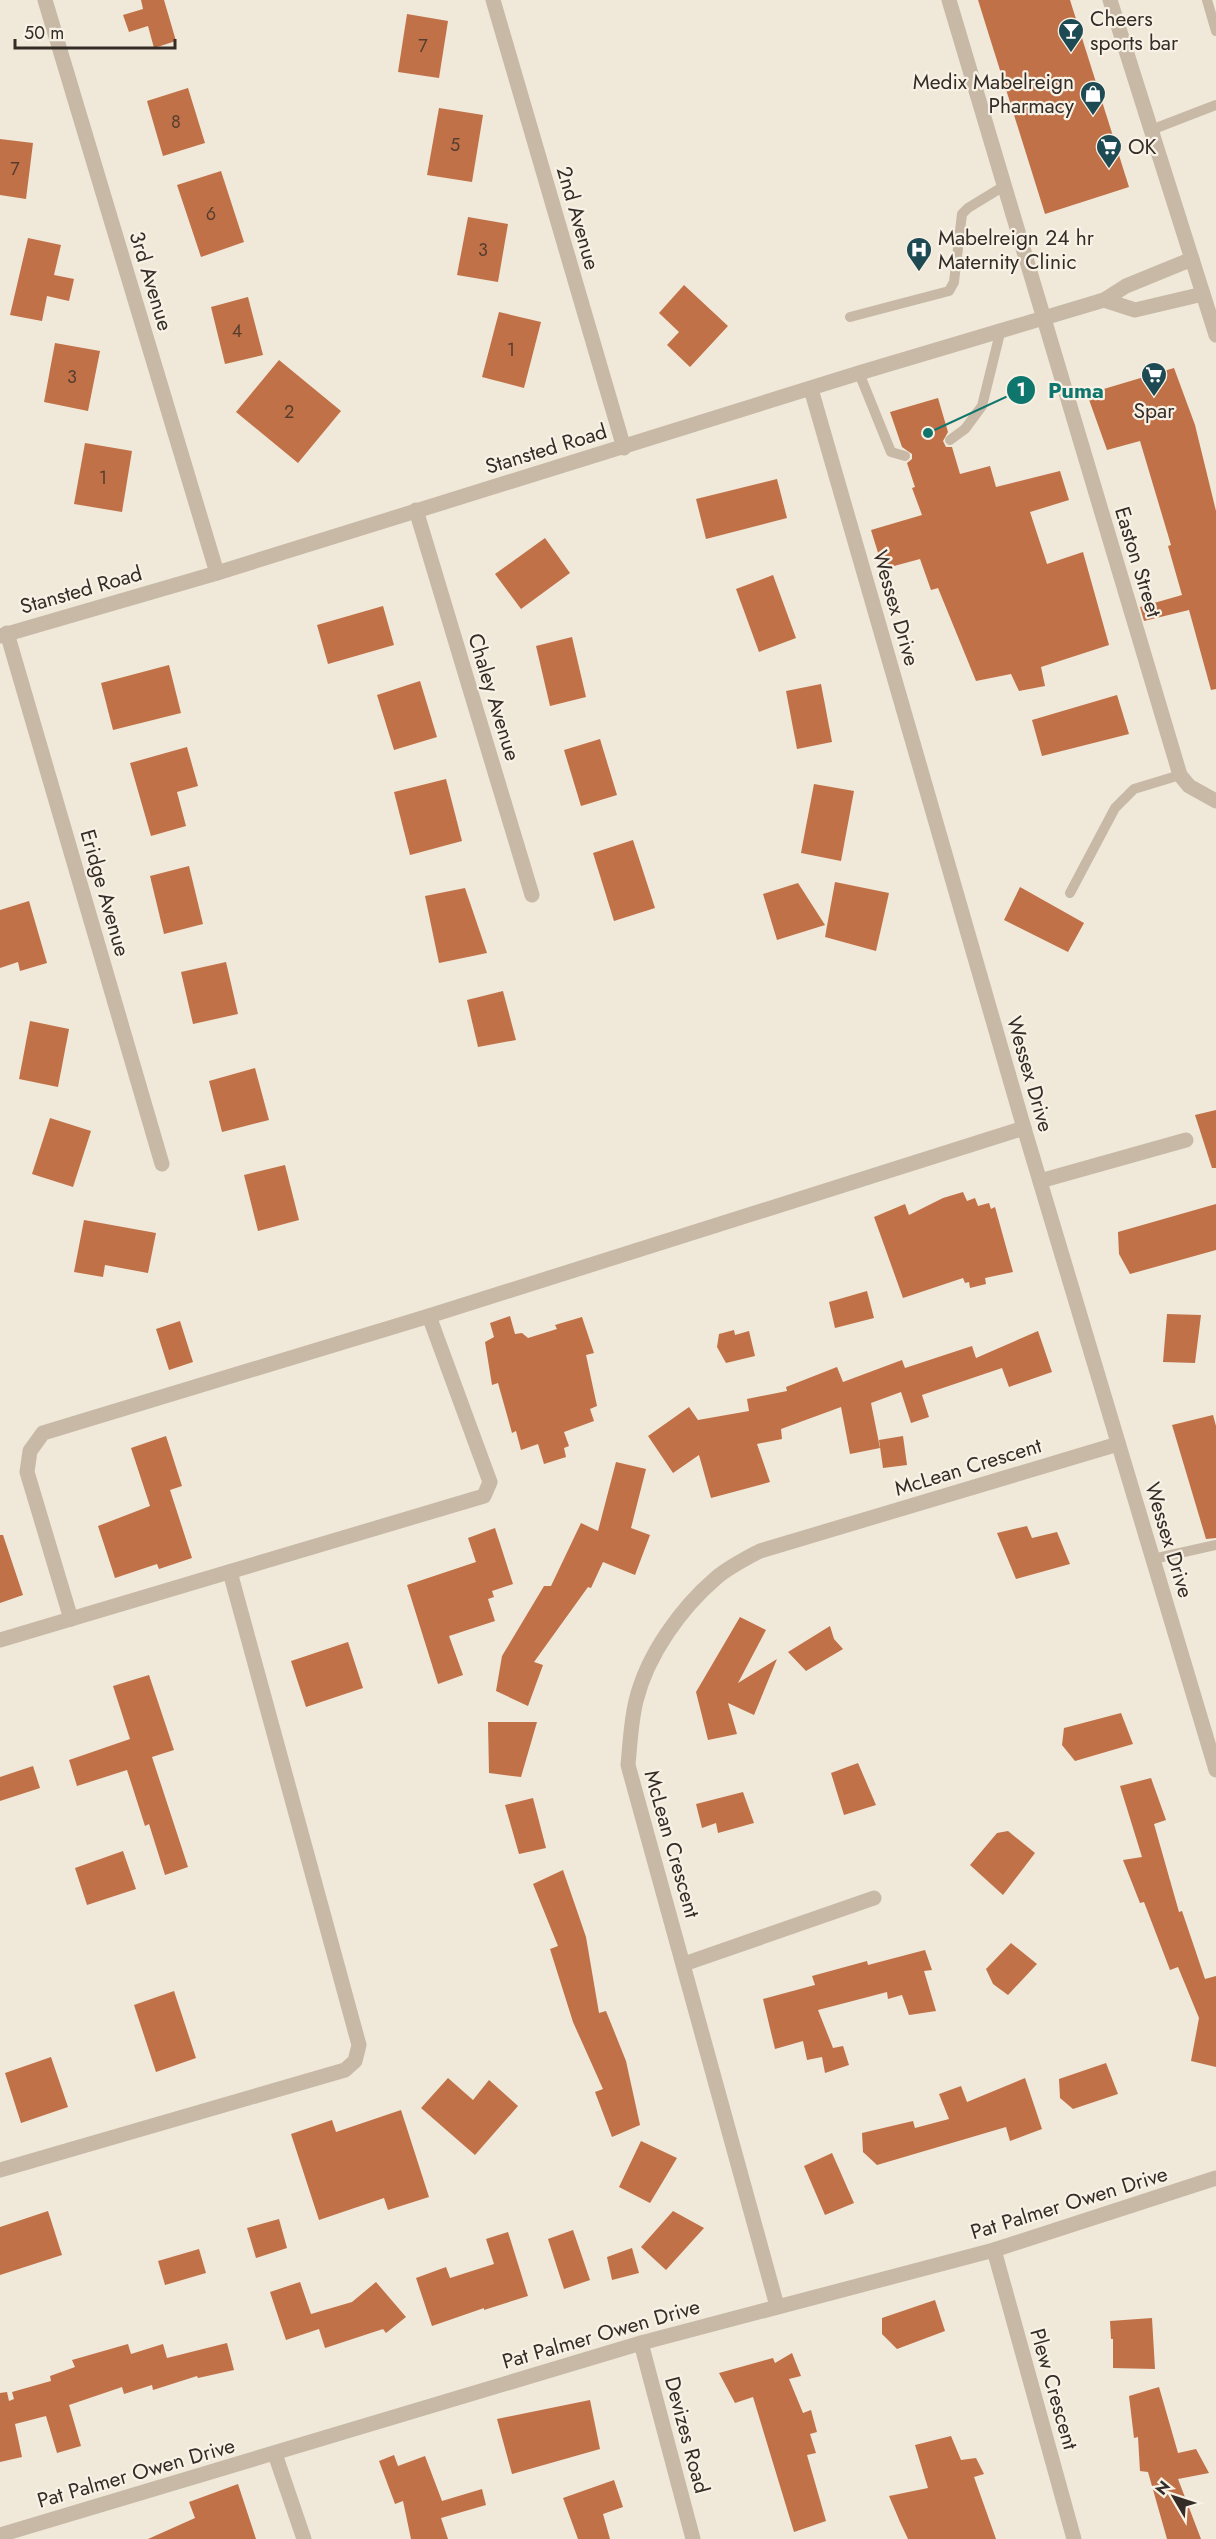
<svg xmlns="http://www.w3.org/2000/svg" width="1216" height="2539" font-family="Jost,sans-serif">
  <rect width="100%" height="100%" fill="#f0e8d9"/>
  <g fill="#c07147">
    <polygon points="141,0 164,0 176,41 154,48 148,26 129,32 123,15 143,9"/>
    <polygon points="978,0 1070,0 1129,187 1045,214"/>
    <polygon points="407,14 448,21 439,78 398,72"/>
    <polygon points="188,88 205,143 163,156 147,101"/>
    <polygon points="439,108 483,115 472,182 427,175"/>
    <polygon points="0,139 33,143 26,199 0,195"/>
    <polygon points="221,171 244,242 201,257 177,185"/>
    <polygon points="468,217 508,224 498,282 457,275"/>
    <polygon points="28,238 61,245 54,275 74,279 69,301 47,296 42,321 10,315"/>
    <polygon points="684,285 728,326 690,367 667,345 679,332 659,313"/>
    <polygon points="248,297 263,355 225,364 211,307"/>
    <polygon points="499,312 541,322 524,388 482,377"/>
    <polygon points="55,343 100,351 88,411 44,402"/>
    <polygon points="279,360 341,411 298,463 236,412"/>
    <polygon points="1174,368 1195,425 1216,511 1216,689 1211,690 1189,610 1144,621 1140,607 1182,595 1168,546 1171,545 1140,441 1107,450 1087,394"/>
    <polygon points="938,398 948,432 943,441 946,447 952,447 960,474 990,466 996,487 1060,471 1069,500 1030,512 1047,564 1083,552 1109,645 1041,667 1045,686 1019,691 1011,674 976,681 938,588 931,590 920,559 883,569 871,530 922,515 912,488 915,487 907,463 912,459 912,454 902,447 890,412"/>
    <polygon points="85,443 132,451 122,512 74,504"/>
    <polygon points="777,479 787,518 706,539 696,499"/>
    <polygon points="545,538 570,573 521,609 495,574"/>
    <polygon points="773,575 796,638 759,652 736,589"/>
    <polygon points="383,606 394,645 328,664 317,625"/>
    <polygon points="572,637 586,697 550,706 536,646"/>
    <polygon points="169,665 181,713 113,730 101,683"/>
    <polygon points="420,681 437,737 394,750 377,695"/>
    <polygon points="821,684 832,742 797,749 786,691"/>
    <polygon points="1117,695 1129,734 1042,756 1032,720"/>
    <polygon points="600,739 617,795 581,806 564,750"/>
    <polygon points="187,747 198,786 177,792 186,826 151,836 130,763"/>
    <polygon points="446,779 462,841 410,855 394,792"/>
    <polygon points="814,784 854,791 841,861 801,853"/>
    <polygon points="633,840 655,908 614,921 593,853"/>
    <polygon points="189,866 203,924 164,934 150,876"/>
    <polygon points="835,882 889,893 876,951 825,937"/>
    <polygon points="798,883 825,925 777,940 763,894"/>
    <polygon points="1020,887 1084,923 1068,952 1004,920"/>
    <polygon points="465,888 487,953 439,963 425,896"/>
    <polygon points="29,901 47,963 20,971 18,962 0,968 0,910"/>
    <polygon points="226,962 238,1014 193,1024 181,972"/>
    <polygon points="503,991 516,1040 478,1047 467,1000"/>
    <polygon points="30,1021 69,1029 58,1087 19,1079"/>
    <polygon points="255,1068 269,1120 222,1132 209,1081"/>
    <polygon points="1216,1110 1216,1168 1212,1168 1195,1115"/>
    <polygon points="50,1118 91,1131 73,1187 32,1174"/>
    <polygon points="285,1165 299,1220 258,1231 244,1175"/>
    <polygon points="963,1192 967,1201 975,1198 978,1206 989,1203 991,1209 995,1207 1013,1272 985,1278 986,1284 970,1288 969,1282 965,1283 963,1278 903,1298 874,1217 905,1204 909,1215 943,1198"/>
    <polygon points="1216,1204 1216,1250 1130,1274 1119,1254 1118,1232"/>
    <polygon points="84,1220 156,1233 148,1273 105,1265 103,1277 74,1272"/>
    <polygon points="867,1291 874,1318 835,1328 829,1302"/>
    <polygon points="1167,1314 1201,1315 1195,1363 1163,1362"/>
    <polygon points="510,1316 515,1334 522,1333 528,1338 557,1329 555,1325 582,1317 594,1353 586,1355 597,1406 590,1409 594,1421 564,1432 569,1446 564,1448 566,1457 544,1464 538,1444 521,1450 516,1431 512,1433 498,1383 492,1385 485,1342 494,1337 490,1323"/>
    <polygon points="180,1321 193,1362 169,1370 156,1329"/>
    <polygon points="734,1330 735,1335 749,1331 755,1356 726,1363 717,1347 719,1334"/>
    <polygon points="1038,1331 1052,1372 1009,1387 1002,1368 922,1395 929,1417 911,1423 901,1392 871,1403 880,1448 850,1454 841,1407 781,1429 782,1439 757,1444 770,1482 711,1498 699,1455 673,1473 648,1436 689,1407 698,1420 749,1411 747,1399 787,1391 786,1387 837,1367 843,1382 902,1360 905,1368 972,1346 976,1358"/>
    <polygon points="1213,1415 1216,1426 1216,1538 1206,1539 1172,1425"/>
    <polygon points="166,1436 182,1486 170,1490 192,1558 159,1569 157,1564 115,1578 98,1526 150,1506 131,1448"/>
    <polygon points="903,1436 907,1465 883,1468 879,1440"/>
    <polygon points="616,1462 646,1469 631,1528 650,1535 635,1575 603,1562 591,1588 588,1587 534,1662 543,1665 528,1706 496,1691 502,1656 544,1586 551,1586 581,1523 598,1531"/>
    <polygon points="1027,1526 1032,1538 1057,1532 1070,1564 1016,1579 997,1533"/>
    <polygon points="495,1528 513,1584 492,1591 494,1597 488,1599 495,1621 449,1636 463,1675 438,1684 407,1585 476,1562 468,1538"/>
    <polygon points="0,1535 3,1535 23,1595 0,1603"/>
    <polygon points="740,1617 766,1630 738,1683 777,1659 754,1715 728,1703 737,1734 708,1740 696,1692"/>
    <polygon points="830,1626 834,1639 843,1649 806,1671 788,1652"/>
    <polygon points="348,1642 363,1688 306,1707 291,1661"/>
    <polygon points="149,1675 174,1750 152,1757 188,1867 165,1875 149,1824 145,1826 127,1770 77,1786 69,1760 130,1739 113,1686"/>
    <polygon points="1121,1713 1133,1744 1075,1761 1062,1745 1064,1728"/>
    <polygon points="488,1722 537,1722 521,1777 489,1773"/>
    <polygon points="858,1763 876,1805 844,1815 831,1773"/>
    <polygon points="33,1766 40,1788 0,1801 0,1777"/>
    <polygon points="1151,1778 1166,1820 1154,1824 1179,1912 1182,1911 1205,1979 1216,1976 1216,2067 1191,2061 1199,2018 1178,1967 1170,1970 1144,1902 1140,1903 1123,1860 1142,1857 1120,1786"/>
    <polygon points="743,1792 754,1823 718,1833 716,1823 702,1828 696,1804"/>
    <polygon points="533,1798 546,1848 519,1854 505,1805"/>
    <polygon points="1008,1831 1035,1853 1003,1895 970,1865 997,1833"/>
    <polygon points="123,1851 136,1889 87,1905 75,1868"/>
    <polygon points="563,1870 586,1937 599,2013 606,2011 626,2061 640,2125 612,2137 595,2092 603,2089 573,2022 550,1949 558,1946 533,1884"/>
    <polygon points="1011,1943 1037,1964 1008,1995 993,1984 986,1969"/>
    <polygon points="925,1950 932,1970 924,1971 936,2011 909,2015 902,1995 888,1999 887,1992 818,2010 833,2048 843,2046 849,2065 825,2073 822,2057 807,2060 803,2041 775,2049 763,1999 815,1985 812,1976 867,1961 868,1965"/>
    <polygon points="174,1991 196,2058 156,2072 134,2005"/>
    <polygon points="51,2057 68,2107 21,2123 5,2073"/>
    <polygon points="1106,2063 1118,2094 1073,2109 1060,2098 1059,2079"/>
    <polygon points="448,2078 473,2100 489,2080 518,2106 475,2155 421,2108"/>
    <polygon points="1025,2078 1042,2129 1010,2141 1006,2127 877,2165 863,2152 862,2133 913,2121 915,2128 949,2119 939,2094 961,2086 967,2102"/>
    <polygon points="401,2110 429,2197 388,2210 384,2198 319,2220 291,2134 332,2120 336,2132"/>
    <polygon points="641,2141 677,2158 650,2203 619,2187"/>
    <polygon points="832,2153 854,2203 825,2215 804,2166"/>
    <polygon points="48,2211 62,2255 0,2275 0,2227"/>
    <polygon points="673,2211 704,2228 666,2270 641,2247"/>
    <polygon points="279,2219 287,2248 256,2258 247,2228"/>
    <polygon points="573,2230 590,2280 564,2289 548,2239"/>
    <polygon points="508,2232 528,2296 484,2310 484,2308 432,2326 416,2278 446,2267 450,2278 494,2264 486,2239"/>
    <polygon points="632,2248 639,2273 612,2280 607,2257"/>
    <polygon points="199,2249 206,2273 165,2285 158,2261"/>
    <polygon points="300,2282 311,2314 352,2302 376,2282 406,2317 386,2333 383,2329 325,2348 319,2329 286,2340 270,2292"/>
    <polygon points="935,2300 945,2331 897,2349 882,2334 882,2318"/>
    <polygon points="1152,2318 1155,2369 1113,2368 1113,2339 1111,2339 1110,2321"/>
    <polygon points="227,2343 234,2370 198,2378 197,2376 153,2390 152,2385 124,2394 122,2387 69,2405 81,2446 57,2453 46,2416 15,2424 22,2457 0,2462 0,2393 7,2392 9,2401 14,2399 12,2392 51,2381 50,2376 75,2367 72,2360 128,2344 131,2354 163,2344 167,2358"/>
    <polygon points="792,2353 801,2376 789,2379 803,2413 811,2410 817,2432 810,2434 816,2453 807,2455 826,2521 794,2532 753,2397 735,2403 719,2373 773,2358 775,2363"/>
    <polygon points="1159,2387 1178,2453 1196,2449 1209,2473 1178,2479 1201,2539 1167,2539 1148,2472 1140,2471 1138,2437 1134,2438 1129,2396"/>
    <polygon points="590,2400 600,2449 512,2474 497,2419"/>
    <polygon points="951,2436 961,2460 976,2458 984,2474 974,2477 996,2539 908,2539 900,2522 889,2496 928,2488 915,2445"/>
    <polygon points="394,2455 398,2466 425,2456 442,2501 482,2489 486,2505 441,2518 448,2539 411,2539 403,2501 395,2504 379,2461"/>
    <polygon points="614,2480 623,2507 603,2514 610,2539 578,2539 563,2498"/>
    <polygon points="238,2484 256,2539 148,2539 195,2518 189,2502"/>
  </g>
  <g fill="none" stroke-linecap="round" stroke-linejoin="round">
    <g stroke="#c7b9a6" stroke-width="10">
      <polyline points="1207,0 1216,31"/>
      <polyline points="1151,130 1216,105"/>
      <polyline points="850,317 949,291 954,282 962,214 968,208 1004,186"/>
      <polyline points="859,373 891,452 905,456"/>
      <polyline points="950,440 965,429 982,406 1001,329"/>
      <polyline points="1070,893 1115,808 1134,789 1180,775"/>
      <polyline points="1153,1559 1216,1545"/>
    </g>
    <g stroke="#c7b9a6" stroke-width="15">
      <polyline points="45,0 217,573"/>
      <polyline points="493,0 624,448"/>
      <polyline points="949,0 1180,775 1189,786 1216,801"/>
      <polyline points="1110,0 1216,335"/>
      <polyline points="1104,300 1135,310 1203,294"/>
      <polyline points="811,389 1024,1128 1216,1770"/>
      <polyline points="416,510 532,895"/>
      <polyline points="7,633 162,1164"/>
      <polyline points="0,636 217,573 859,373 1104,300 1126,286 1192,259"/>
      <polyline points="1040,1181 1186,1140"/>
      <polyline points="71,1619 27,1472 30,1451 43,1433 429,1316 1024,1128"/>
      <polyline points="0,1640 484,1496 490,1482 429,1316"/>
      <polyline points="684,1964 874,1898"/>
      <polyline points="0,2170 345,2070 355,2061 359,2045 230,1572"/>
      <polyline points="994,2250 1074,2539"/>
      <path d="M777,2306l-149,-541c2,-21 3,-44 8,-64 11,-46 45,-93 80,-123 13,-11 29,-19 44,-27l358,-107"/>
      <polyline points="641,2343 693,2539"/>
      <polyline points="275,2454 304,2539"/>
      <polyline points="0,2535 641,2343 994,2250 1216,2178"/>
    </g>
  </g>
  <defs>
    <symbol id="bar-pin" viewBox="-11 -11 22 30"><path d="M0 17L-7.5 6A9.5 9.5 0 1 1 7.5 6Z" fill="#1e4a53" stroke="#f8f1e5"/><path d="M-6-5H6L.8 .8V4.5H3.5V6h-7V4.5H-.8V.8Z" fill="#fff"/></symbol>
    <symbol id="shop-pin" viewBox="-11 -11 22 30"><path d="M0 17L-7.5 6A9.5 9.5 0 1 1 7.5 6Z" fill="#1e4a53" stroke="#f8f1e5"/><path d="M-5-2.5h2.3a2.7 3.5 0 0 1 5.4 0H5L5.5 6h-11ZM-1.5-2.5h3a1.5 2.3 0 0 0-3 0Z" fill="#fff"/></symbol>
    <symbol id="supermarket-pin" viewBox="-11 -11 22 30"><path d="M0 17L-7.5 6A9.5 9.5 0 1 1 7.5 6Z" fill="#1e4a53" stroke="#f8f1e5"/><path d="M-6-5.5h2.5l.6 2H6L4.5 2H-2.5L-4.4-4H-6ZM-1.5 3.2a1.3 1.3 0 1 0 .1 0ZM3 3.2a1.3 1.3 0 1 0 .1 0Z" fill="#fff"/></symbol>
    <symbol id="hospital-pin" viewBox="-11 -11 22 30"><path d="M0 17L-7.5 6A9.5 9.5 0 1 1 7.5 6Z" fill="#1e4a53" stroke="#f8f1e5"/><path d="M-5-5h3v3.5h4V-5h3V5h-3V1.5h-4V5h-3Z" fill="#fff"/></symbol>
  </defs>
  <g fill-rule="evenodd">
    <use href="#bar-pin" x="1056" y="16" width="30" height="40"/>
    <use href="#shop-pin" x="1078" y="79" width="30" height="40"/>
    <use href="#supermarket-pin" x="1094" y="132" width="30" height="40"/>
    <use href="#hospital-pin" x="904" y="235" width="30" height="40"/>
    <use href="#supermarket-pin" x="1139" y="360" width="30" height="40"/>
  </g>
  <g text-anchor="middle" stroke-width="4.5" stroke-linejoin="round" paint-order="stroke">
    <g font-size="18" fill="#573d2f">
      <text x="423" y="52">7</text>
      <text x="176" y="128">8</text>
      <text x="455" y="151">5</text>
      <text x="15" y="175">7</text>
      <text x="211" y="220">6</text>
      <text x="483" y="256">3</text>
      <text x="237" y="337">4</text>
      <text x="511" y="356">1</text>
      <text x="72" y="383">3</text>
      <text x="289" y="418">2</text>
      <text x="103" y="484">1</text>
    </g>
    <g font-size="21" fill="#342c27" stroke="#f8f1e5" text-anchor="start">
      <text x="1090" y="26">Cheers<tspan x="1090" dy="24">sports bar</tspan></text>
      <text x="1074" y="89" text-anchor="end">Medix Mabelreign<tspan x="1074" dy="24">Pharmacy</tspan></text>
      <text x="1128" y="154">OK</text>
      <text x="938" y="245">Mabelreign 24 hr<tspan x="938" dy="24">Maternity Clinic</tspan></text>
      <text x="1154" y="418" text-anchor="middle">Spar</text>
    </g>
    <g font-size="21" fill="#342c27" stroke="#f8f1e5">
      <text transform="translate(578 218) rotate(74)" y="7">2nd Avenue</text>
      <text transform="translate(151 281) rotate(73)" y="7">3rd Avenue</text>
      <text transform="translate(546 449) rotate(-17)" y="7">Stansted Road</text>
      <text transform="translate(1138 562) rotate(73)" y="7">Easton Street</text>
      <text transform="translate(81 590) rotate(-16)" y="7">Stansted Road</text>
      <text transform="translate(896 608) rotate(74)" y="7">Wessex Drive</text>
      <text transform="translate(494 697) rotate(73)" y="7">Chaley Avenue</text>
      <text transform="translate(105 893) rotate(74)" y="7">Eridge Avenue</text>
      <text transform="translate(1030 1074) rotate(74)" y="7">Wessex Drive</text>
      <text transform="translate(968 1467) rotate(-17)" y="7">McLean Crescent</text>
      <text transform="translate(1169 1540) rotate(73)" y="7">Wessex Drive</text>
      <text transform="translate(672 1844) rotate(74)" y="7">McLean Crescent</text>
      <text transform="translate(1069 2203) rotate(-17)" y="7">Pat Palmer Owen Drive</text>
      <text transform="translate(601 2334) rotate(-16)" y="7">Pat Palmer Owen Drive</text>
      <text transform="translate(1054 2389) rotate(74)" y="7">Plew Crescent</text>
      <text transform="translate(687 2435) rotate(75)" y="7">Devizes Road</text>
      <text transform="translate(136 2473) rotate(-16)" y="7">Pat Palmer Owen Drive</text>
    </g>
  </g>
  <path fill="none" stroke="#0f766e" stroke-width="2" d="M928 433L1021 390"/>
  <g fill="#0f766e" stroke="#f8f1e5" stroke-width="2">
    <circle cx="928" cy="433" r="6"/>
    <circle cx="1021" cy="390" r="15"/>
  </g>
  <g font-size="18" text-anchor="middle" font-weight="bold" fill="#fff">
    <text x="1021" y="396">1</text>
  </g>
  <g font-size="22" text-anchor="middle" font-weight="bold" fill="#0f766e" stroke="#f8f1e5" stroke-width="4.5" stroke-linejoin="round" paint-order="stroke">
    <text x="1076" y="398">Puma</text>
  </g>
  <g transform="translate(1174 2497) rotate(309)" stroke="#f8f1e5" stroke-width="4.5" paint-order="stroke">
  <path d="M0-4.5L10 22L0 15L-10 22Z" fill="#342c27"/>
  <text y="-9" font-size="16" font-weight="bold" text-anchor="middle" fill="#342c27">N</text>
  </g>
  <path d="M15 39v9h160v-9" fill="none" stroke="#342c27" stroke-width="3"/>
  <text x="24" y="39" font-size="18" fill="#342c27" stroke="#f8f1e5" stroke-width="4.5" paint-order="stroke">50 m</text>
</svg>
